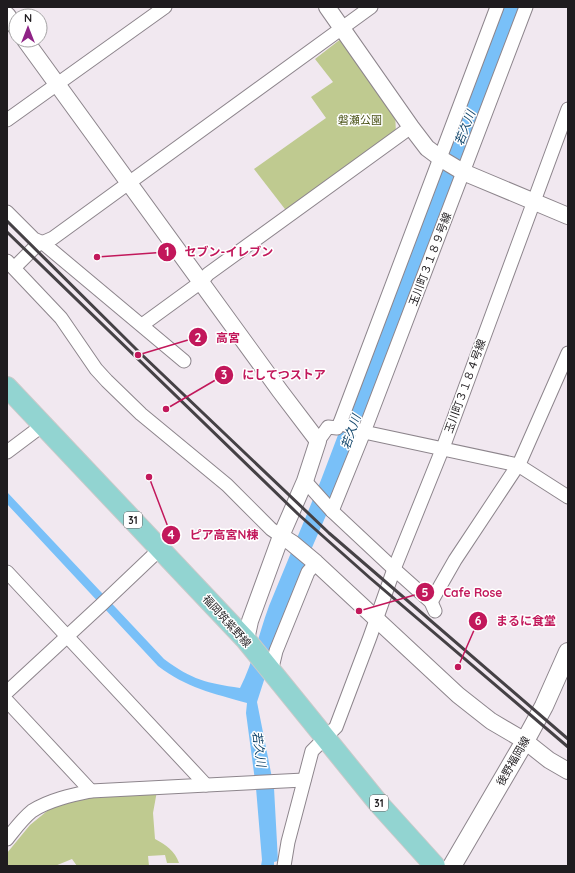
<svg xmlns="http://www.w3.org/2000/svg" width="575" height="873" font-family="Quicksand,'Noto Sans JP',sans-serif">
  <rect width="100%" height="100%" fill="#f1e8f0"/>
  <g fill="#bfca90">
    <polygon points="342,38 395,111 396,134 288,213 254,169 326,118 311,97 333,82 315,59"/>
    <path d="M157,791l-4,22 2,26c11,6 20,12 24,24h-12l-2,-8 -17,1 1,10h-72l-5,-7 -17,7h-48v-13l23,-28 22,-18 39,-12z"/>
  </g>
  <path fill="#79c0f8" d="M500,7h22l-188,490 -30,69 -16,49 -12,28 -19,59 17,86 4,73 -4,1v4h-13l1,-6 -6,-72 -10,-75 1,-10c-35,-10 -60,-15 -89,-37l-151,-162v-12l157,167c28,21 43,24 76,29 13,-25 19,-55 29,-82l52,-126z"/>
  <g fill="none" stroke-linecap="round" stroke-linejoin="round">
    <defs>
      <g id="minor">
        <polyline points="7,120 165,7"/>
        <polyline points="7,212 34,239 43,243 184,361"/>
        <polyline points="7,261 61,318 96,369 107,381 141,414 227,485 271,529 281,536"/>
        <polyline points="14,268 37,245 53,238 371,7"/>
        <polyline points="142,325 201,282 208,274 411,127"/>
        <polyline points="340,423 364,432 518,465 568,497"/>
        <polyline points="318,441 328,427 337,428 340,423 497,7"/>
        <polyline points="7,452 43,425"/>
        <polyline points="305,481 332,511 394,569 431,602 435,611"/>
        <polyline points="332,511 364,432 526,7"/>
        <polyline points="7,572 206,785"/>
        <polyline points="431,602 455,560 520,462 568,353"/>
        <polyline points="271,672 276,651 308,572 316,563"/>
        <polyline points="7,692 101,605 160,549"/>
        <polyline points="7,701 91,791"/>
        <path d="M7,839c8,-10 15,-20 25,-28 17,-11 40,-16 59,-20l213,-11"/>
        <polyline points="284,866 288,842 312,751 336,727 370,637 394,569 444,445 568,109"/>
      </g>
      <g id="tertiary">
        <polyline points="327,7 411,127 427,148 443,160 463,172 568,216"/>
        <polyline points="7,15 16,27"/>
        <polyline points="25,40 280,391 318,441 305,481 281,536 250,621 246,640"/>
        <polyline points="281,536 292,543 316,563 458,695 491,721 525,741 549,760 568,771"/>
      </g>
      <polyline id="secondary" points="452,866 525,741 544,706 568,652"/>
      <polyline id="primary" points="7,387 246,640 379,804 435,866"/>
    </defs>
    <use href="#minor" stroke="#8d858c" stroke-width="15"/>
    <use href="#tertiary" stroke="#8d858c" stroke-width="18"/>
    <use href="#secondary" stroke="#8d858c" stroke-width="20"/>
    <use href="#primary" stroke="#c9c9c9" stroke-width="22"/>
    <use href="#minor" stroke="#fff" stroke-width="13"/>
    <use href="#tertiary" stroke="#fff" stroke-width="16"/>
    <use href="#secondary" stroke="#fff" stroke-width="18"/>
    <use href="#primary" stroke="#92d4d1" stroke-width="20"/>
    <g stroke="#454145" stroke-width="3">
      <polyline points="7,221 140,353 329,533 568,739"/>
      <polyline points="7,232 298,514 370,578 568,747"/>
    </g>
  </g>
  <g text-anchor="middle" stroke-width="3" stroke-linejoin="round" paint-order="stroke">
    <g fill="#fff" stroke="#626062" stroke-width="1">
      <rect x="124" y="512" width="18" height="16" rx="3"/>
      <rect x="370" y="795" width="18" height="16" rx="3"/>
    </g>
    <g font-size="10" font-weight="bold" fill="#1f1c1f">
      <text x="133" y="524">31</text>
      <text x="379" y="807">31</text>
    </g>
    <g font-size="11" fill="#4c551a" stroke="#fff">
      <text x="360" y="124">磐瀬公園</text>
    </g>
    <g font-size="11" fill="#1f1c1f" stroke="#fff">
      <text transform="translate(430 259) rotate(-69)" y="4">玉川町３１８９号線</text>
      <text transform="translate(465 386) rotate(-70)" y="4">玉川町３１８４号線</text>
      <text transform="translate(227 621) rotate(48)" y="4">福岡筑紫野線</text>
      <text transform="translate(513 761) rotate(-60)" y="4">後野福岡線</text>
    </g>
    <g font-size="12" font-style="italic" fill="#14486d" stroke="#fff">
      <text transform="translate(465 128) rotate(-69)" y="4">若久川</text>
      <text transform="translate(351 432) rotate(-71)" y="4">若久川</text>
      <text transform="translate(259 749) rotate(82)" y="4">若久川</text>
    </g>
  </g>
  <path fill="none" stroke="#c2185b" stroke-width="1.5" d="M97 257L167 252M138 355L198 337M166 409L224 375M149 477L171 535M359 611L425 592M458 667L478 621"/>
  <g fill="#c2185b" stroke="#fff" stroke-width="1.5">
    <circle cx="97" cy="257" r="4"/>
    <circle cx="138" cy="355" r="4"/>
    <circle cx="166" cy="409" r="4"/>
    <circle cx="149" cy="477" r="4"/>
    <circle cx="359" cy="611" r="4"/>
    <circle cx="458" cy="667" r="4"/>
    <circle cx="167" cy="252" r="10"/>
    <circle cx="198" cy="337" r="10"/>
    <circle cx="224" cy="375" r="10"/>
    <circle cx="171" cy="535" r="10"/>
    <circle cx="425" cy="592" r="10"/>
    <circle cx="478" cy="621" r="10"/>
  </g>
  <g font-size="12" text-anchor="middle" font-weight="bold" fill="#fff">
    <text x="167" y="256">1</text>
    <text x="198" y="342">2</text>
    <text x="224" y="379">3</text>
    <text x="171" y="539">4</text>
    <text x="425" y="597">5</text>
    <text x="478" y="625">6</text>
  </g>
  <g font-size="12" text-anchor="middle" font-weight="bold" fill="#c2185b" stroke="#fff" stroke-width="3" stroke-linejoin="round" paint-order="stroke">
    <text x="229" y="256">セブン-イレブン</text>
    <text x="228" y="342">高宮</text>
    <text x="284" y="379">にしてつストア</text>
    <text x="224" y="539">ピア高宮N棟</text>
    <text x="473" y="597">Cafe Rose</text>
    <text x="526" y="625">まるに食堂</text>
  </g>
  <rect width="575" height="873" fill="none" stroke="#1f1c1f" stroke-width="16"/>
  <g transform="translate(28 28)"><circle r="19" fill="#ffffff" stroke="#a5a4a5"/>
  <path d="M0-3L7 15L0 10L-7 15Z" fill="#8f2386"/>
  <text y="-6" font-size="11" font-weight="bold" text-anchor="middle" fill="#1f1c1f">N</text>
  </g>
</svg>
